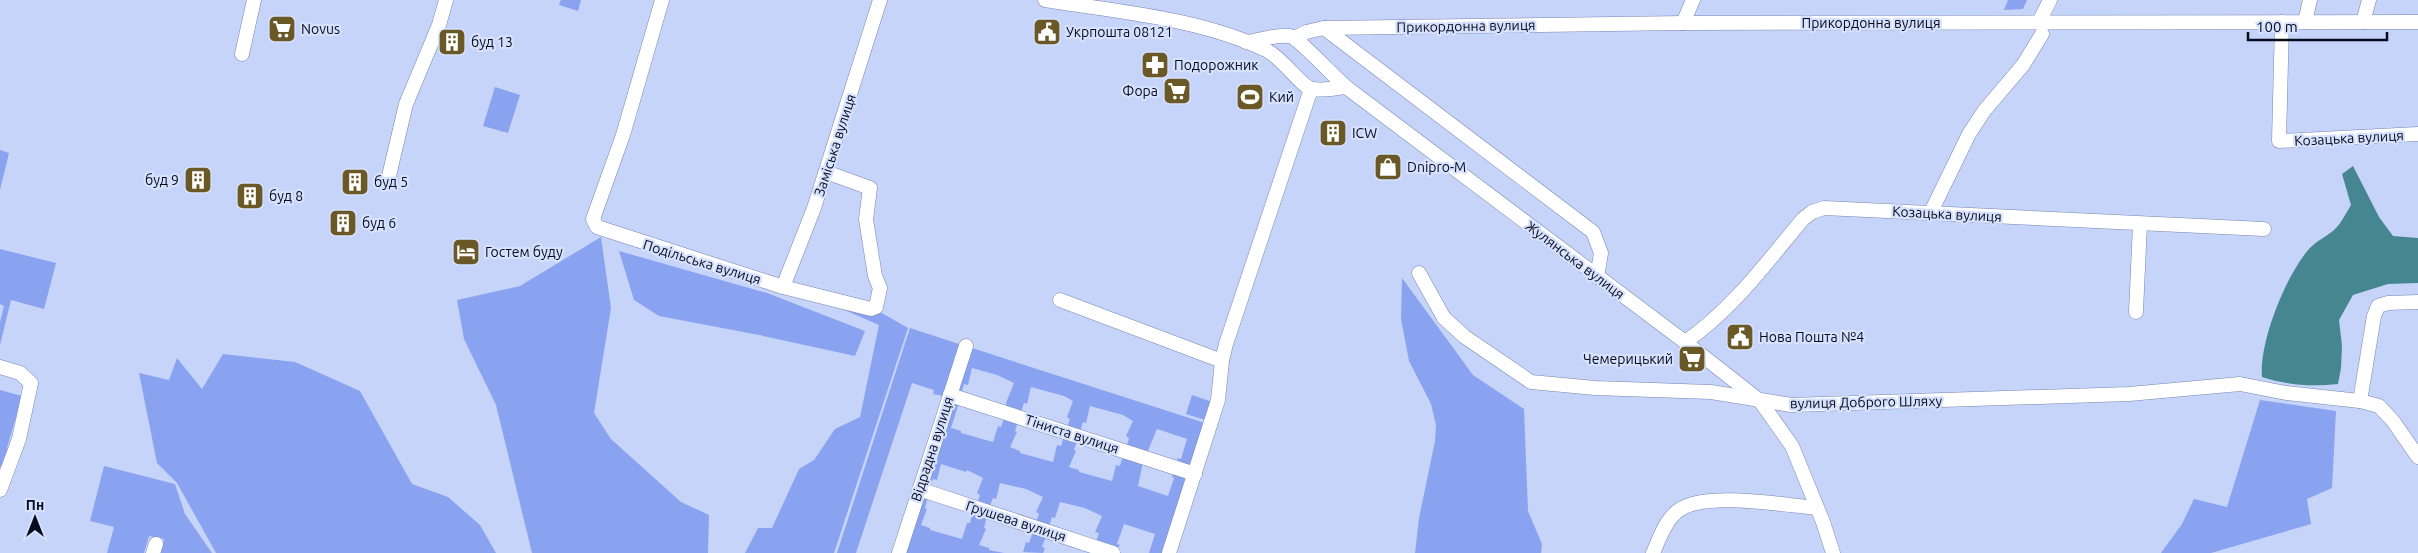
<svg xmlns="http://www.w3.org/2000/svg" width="2418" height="553" font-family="Ubuntu,sans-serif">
  <rect width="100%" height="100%" fill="#c6d4fa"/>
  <g fill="#8aa3f1">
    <polygon points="561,0 581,0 578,11 559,5"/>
    <polygon points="2008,0 2027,0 2023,9 2004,10"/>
    <polygon points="495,87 520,95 508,133 483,126"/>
    <polygon points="0,150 9,153 0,190"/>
    <polygon points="601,237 611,308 594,413 611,439 681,502 709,515 708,553 532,553 496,405 464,339 457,300 520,286"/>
    <polygon points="0,249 56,263 44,309 11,300 0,345 0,322 4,306 0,304"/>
    <polygon points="619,251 767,293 865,331 855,356 759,335 659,316 634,300"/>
    <polygon points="1402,278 1473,375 1524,409 1528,511 1542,544 1541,553 1415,553 1419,518 1435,441 1436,425 1431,404 1409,361 1401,319"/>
    <polygon points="840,308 880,312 908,328 834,553 745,553 758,528 772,528 799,469 814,460 835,429 860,417 879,325"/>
    <polygon points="910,328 962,345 943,396 933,394 934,390 912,383 856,553 837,553"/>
    <polygon points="969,347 1205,423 1192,464 1188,467 1178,463 1177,458 1181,459 1187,439 1157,429 1147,453 1126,448 1129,438 1126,436 1133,421 1123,415 1090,406 1086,423 1083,422 1080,432 1067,427 1070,419 1067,417 1073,401 1064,396 1031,387 1027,404 1024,403 1021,412 1007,407 1006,403 1014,383 997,375 972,368 968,385 964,384 962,391 958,391"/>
    <polygon points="223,354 295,362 360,391 412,484 448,497 480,525 496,553 216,553 177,483 157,463 139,373 169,380 177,358 202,389"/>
    <polygon points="0,390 22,396 7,448 11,450 2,467 0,466"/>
    <polygon points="1192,395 1212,402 1205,420 1186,414"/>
    <polygon points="2260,400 2336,411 2332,488 2307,499 2311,524 2211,553 2161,553 2182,524 2194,499 2227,507"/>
    <polygon points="951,403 959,403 951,428 961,431 961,433 993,442 998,426 1001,427 1004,418 1018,422 1015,431 1017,432 1010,447 1020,451 1020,453 1053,462 1057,445 1061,446 1064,436 1077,441 1074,450 1076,451 1069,467 1079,470 1079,472 1112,481 1116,465 1120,466 1123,455 1143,462 1138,486 1168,496 1174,478 1172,477 1173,472 1186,478 1163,553 1149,553 1155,534 1124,524 1117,544 1120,545 1117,549 1096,542 1099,533 1095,532 1102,516 1085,508 1060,502 1055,518 1052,517 1049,526 1036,522 1039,514 1036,512 1043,497 1026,489 1000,483 996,499 993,498 989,508 977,504 980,495 977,493 983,478 967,470 966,472 941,464 937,480 933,479 930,488 926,486"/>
    <polygon points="104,466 175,484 185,514 212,553 161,553 164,539 149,536 144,553 107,553 114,527 90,521"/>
    <polygon points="928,497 925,508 927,509 921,525 930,528 930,530 962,539 967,523 970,523 973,512 987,516 984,528 986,529 979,545 989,548 989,550 1004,553 904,553 922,498"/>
    <polygon points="1033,532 1046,536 1042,547 1045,548 1043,553 1023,552 1026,542 1029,543"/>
  </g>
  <path fill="#468690" d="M2353,166l26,51 14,19 25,2v45l-30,1 -35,11 -14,25 3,26 -1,22 -3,16c-27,3 -51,1 -76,-7 -3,-35 24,-102 47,-128 7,-8 17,-12 25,-19 7,-6 12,-17 17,-25l-9,-31z"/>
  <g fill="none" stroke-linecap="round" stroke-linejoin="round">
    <defs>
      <g id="minor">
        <polyline points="662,0 623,135 593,219 597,227 783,287 871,309 876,307 880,288 875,276 866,219 870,188 826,172"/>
        <path d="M1045,0c74,12 153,18 221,50 17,8 34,36 46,39 11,2 24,-1 34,-2"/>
        <polyline points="2041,18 2050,0"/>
        <polyline points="2282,22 2279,141 2418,134"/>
        <polyline points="2305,22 2310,0"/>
        <polyline points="2363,22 2369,0"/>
        <polyline points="1683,23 1693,0"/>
        <polyline points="1295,38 1306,32 1324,28"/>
        <path d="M1246,42c13,-1 30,-8 43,-6 9,1 46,42 57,51l339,255 75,59 32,45 31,76 10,31"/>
        <polyline points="242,54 254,0"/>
        <polyline points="388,180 406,104 439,25 446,0"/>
        <polyline points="1930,214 1969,134 1984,111 2023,65 2042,34"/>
        <polyline points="1419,273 1444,318 1465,337 1531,382 1595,388 1711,392 1791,405 2129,394 2240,384 2286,393 2360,401 2379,406 2393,421 2418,457"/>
        <polyline points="1597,277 1601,253 1593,232 1324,28 1683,23 2418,22"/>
        <polyline points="783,287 814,208 880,0"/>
        <polyline points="1060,300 1222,361"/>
        <polyline points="2136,312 2140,224"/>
        <path d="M1685,342c48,-33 81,-79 118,-123l9,-7 12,-4 440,21"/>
        <polyline points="0,367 20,373 31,383 19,439 0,490"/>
        <polyline points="950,395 1195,474"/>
        <polyline points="2360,401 2374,316 2378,306 2388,303 2418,302"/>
        <polyline points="919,489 1113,553"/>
        <polyline points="153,553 156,544"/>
        <polyline points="899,553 966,346"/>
        <polyline points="1169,553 1218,400 1222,361 1226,344 1311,89"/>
        <path d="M1653,553c6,-14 13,-34 26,-43 27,-19 104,-5 138,-2"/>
      </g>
    </defs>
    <use href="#minor" stroke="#7786b3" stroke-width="15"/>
    <use href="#minor" stroke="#fff" stroke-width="14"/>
  </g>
  <defs>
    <symbol id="supermarket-square" viewBox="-11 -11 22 22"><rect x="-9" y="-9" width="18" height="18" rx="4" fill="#6a5826" stroke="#d6e1fe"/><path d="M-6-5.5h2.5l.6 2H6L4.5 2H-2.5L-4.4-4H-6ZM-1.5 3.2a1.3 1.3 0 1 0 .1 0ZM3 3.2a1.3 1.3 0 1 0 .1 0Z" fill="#fff"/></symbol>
    <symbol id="civic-square" viewBox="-11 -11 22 22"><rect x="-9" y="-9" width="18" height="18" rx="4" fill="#6a5826" stroke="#d6e1fe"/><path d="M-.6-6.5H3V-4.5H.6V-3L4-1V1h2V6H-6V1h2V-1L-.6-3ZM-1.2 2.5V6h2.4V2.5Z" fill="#fff"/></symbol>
    <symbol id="building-square" viewBox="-11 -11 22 22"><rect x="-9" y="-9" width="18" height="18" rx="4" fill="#6a5826" stroke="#d6e1fe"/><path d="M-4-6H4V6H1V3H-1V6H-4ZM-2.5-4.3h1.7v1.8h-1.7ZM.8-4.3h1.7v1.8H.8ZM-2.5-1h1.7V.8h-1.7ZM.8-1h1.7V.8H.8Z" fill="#fff"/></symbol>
    <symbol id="pharmacy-square" viewBox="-11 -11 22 22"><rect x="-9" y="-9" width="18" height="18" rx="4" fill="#6a5826" stroke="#d6e1fe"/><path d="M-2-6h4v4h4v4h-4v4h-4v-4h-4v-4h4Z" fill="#fff"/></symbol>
    <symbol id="stadium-square" viewBox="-11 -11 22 22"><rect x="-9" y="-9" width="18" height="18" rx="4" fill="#6a5826" stroke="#d6e1fe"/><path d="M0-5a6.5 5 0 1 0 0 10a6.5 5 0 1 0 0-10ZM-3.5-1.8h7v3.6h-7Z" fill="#fff"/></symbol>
    <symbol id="shop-square" viewBox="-11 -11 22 22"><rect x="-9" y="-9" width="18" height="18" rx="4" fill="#6a5826" stroke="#d6e1fe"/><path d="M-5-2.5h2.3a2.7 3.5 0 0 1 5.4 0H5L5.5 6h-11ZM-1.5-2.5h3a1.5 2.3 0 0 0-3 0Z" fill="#fff"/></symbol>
    <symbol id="hotel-square" viewBox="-11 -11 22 22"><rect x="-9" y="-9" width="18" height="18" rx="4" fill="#6a5826" stroke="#d6e1fe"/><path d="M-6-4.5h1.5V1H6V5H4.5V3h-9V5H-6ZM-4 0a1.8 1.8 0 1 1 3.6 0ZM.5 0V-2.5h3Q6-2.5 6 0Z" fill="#fff"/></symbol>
  </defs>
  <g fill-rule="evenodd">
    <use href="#supermarket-square" x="266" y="13" width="32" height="32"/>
    <use href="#civic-square" x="1031" y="16" width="32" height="32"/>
    <use href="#building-square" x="436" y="26" width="32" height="32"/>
    <use href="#pharmacy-square" x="1139" y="49" width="32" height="32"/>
    <use href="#supermarket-square" x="1161" y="75" width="32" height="32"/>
    <use href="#stadium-square" x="1234" y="81" width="32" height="32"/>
    <use href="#building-square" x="1317" y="117" width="32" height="32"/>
    <use href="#shop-square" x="1372" y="151" width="32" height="32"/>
    <use href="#building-square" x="182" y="164" width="32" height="32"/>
    <use href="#building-square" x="339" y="166" width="32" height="32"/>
    <use href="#building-square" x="234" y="180" width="32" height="32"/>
    <use href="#building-square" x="327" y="207" width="32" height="32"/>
    <use href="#hotel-square" x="450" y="236" width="32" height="32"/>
    <use href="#civic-square" x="1724" y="321" width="32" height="32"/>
    <use href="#supermarket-square" x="1676" y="343" width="32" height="32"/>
  </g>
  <g text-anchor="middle" stroke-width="4.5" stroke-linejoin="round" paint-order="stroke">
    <g font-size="14" fill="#070b1b" stroke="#d6e1fe">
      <text x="1871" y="28">Прикордонна вулиця</text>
      <text transform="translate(1466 26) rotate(-1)" y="5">Прикордонна вулиця</text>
      <text transform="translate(2349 138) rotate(-3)" y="5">Козацька вулиця</text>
      <text transform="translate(835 145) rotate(-72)" y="5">Заміська вулиця</text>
      <text transform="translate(1947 214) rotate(3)" y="5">Козацька вулиця</text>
      <text transform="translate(1575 260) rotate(37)" y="5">Жулянська вулиця</text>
      <text transform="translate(702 262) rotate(17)" y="5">Подільська вулиця</text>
      <text transform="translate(1866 402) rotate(-1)" y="5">вулиця Доброго Шляху</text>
      <text transform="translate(1072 434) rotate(18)" y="5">Тіниста вулиця</text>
      <text transform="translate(932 449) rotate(-72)" y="5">Відрадна вулиця</text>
      <text transform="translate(1016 521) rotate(18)" y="5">Грушева вулиця</text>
    </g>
    <g font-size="14" fill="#070b1b" stroke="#d6e1fe" text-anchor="start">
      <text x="301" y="34">Novus</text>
      <text x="1066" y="37">Укрпошта 08121</text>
      <text x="471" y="47">буд 13</text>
      <text x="1174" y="70">Подорожник</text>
      <text x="1158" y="96" text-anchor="end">Фора</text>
      <text x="1269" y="102">Кий</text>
      <text x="1352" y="138">ICW</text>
      <text x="1407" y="172">Dnipro-M</text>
      <text x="179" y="185" text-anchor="end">буд 9</text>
      <text x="374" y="187">буд 5</text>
      <text x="269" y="201">буд 8</text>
      <text x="362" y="228">буд 6</text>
      <text x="485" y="257">Гостем буду</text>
      <text x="1759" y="342">Нова Пошта №4</text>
      <text x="1673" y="364" text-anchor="end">Чемерицький</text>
    </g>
  </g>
  <g transform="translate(35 518)" stroke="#d6e1fe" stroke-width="4" paint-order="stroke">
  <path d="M0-4L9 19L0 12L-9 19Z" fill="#070b1b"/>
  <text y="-8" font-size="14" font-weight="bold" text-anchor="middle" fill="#070b1b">Пн</text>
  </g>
  <path d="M2248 32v8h139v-8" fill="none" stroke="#070b1b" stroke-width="2.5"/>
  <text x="2256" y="32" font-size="15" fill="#070b1b" stroke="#d6e1fe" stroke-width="4" paint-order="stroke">100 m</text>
</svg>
